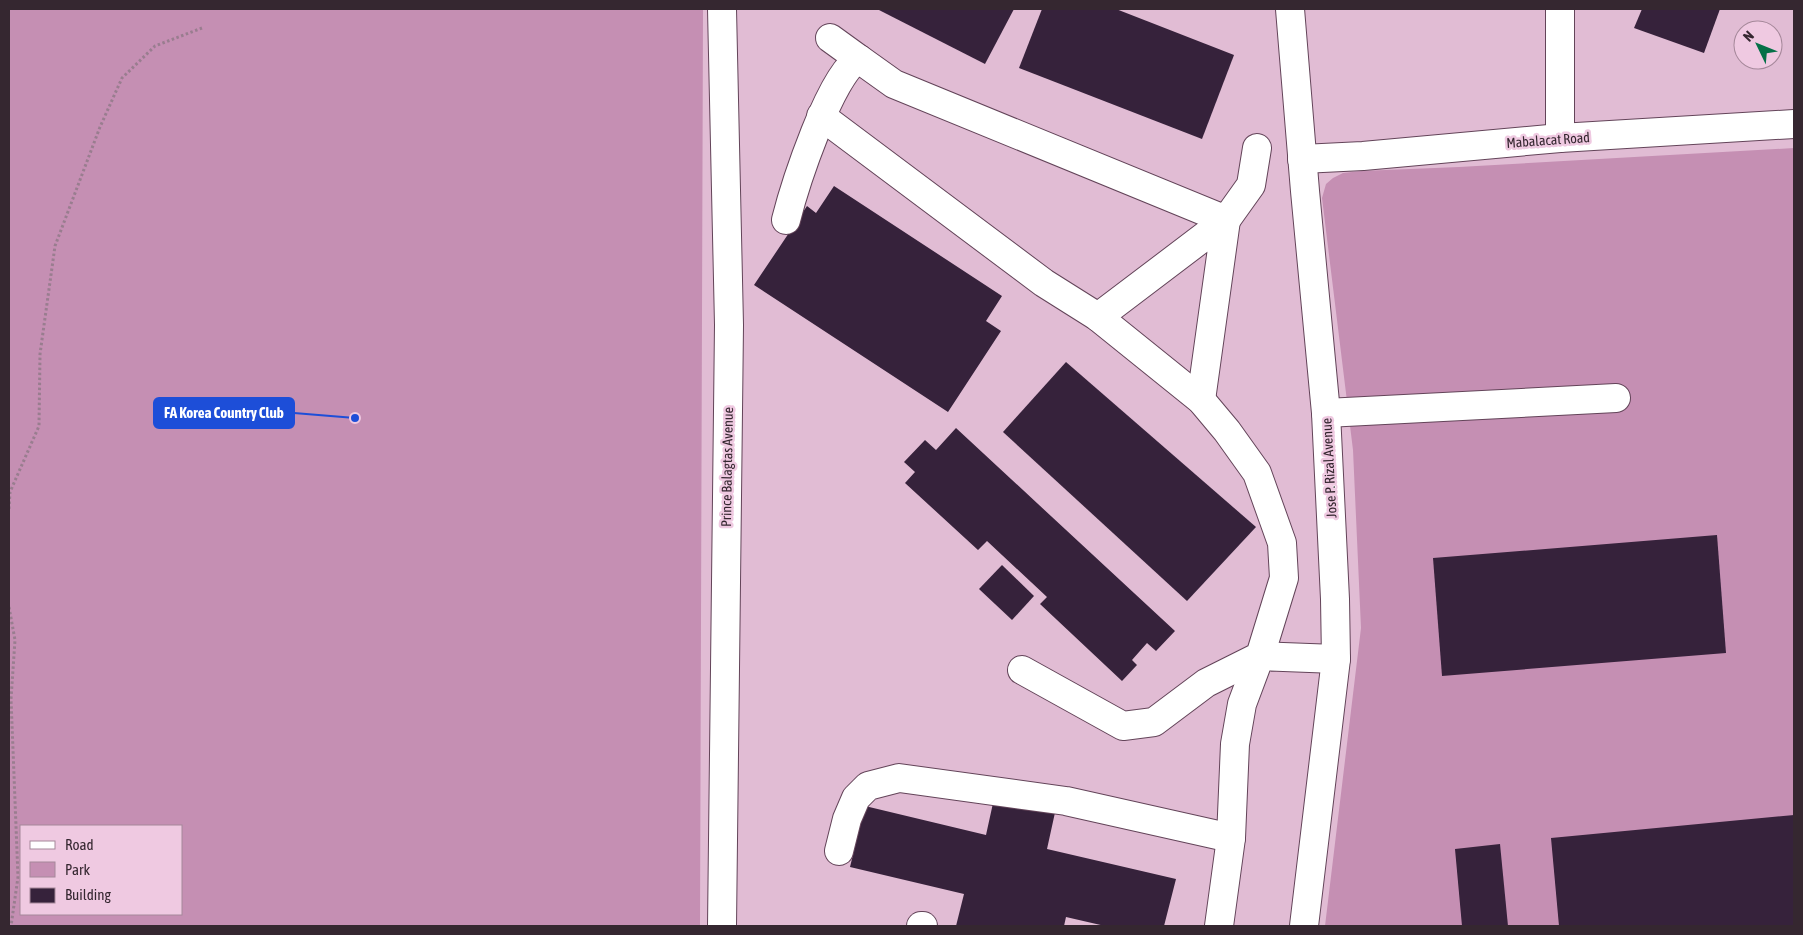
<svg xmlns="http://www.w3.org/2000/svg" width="1803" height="935" font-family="'Asap Condensed',sans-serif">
  <rect width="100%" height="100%" fill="#e1bcd4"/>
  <g fill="#c58fb3" fill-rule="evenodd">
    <path d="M9,9h694l-3,917h-691zM21,826h160v88h-160z"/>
    <polygon points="1794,148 1794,926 1325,926 1361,628 1353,450 1322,198 1326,184 1333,178 1343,173 1361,171 1459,167"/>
  </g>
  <g fill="#36223b">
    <polygon points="877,9 1014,9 985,64"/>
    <polygon points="1042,9 1116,9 1234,55 1202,139 1019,68"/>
    <polygon points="1642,9 1720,9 1704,53 1634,28"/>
    <polygon points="834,186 1002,296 986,321 1001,331 948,412 754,285 807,206 816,213"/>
    <polygon points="1066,362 1256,527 1187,601 1003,432"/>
    <polygon points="956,428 1175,631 1156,651 1147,643 1132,660 1137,665 1122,681 1040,604 1047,597 987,541 978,550 905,483 915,472 904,462 925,440 936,450"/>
    <polygon points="1717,535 1726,653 1442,676 1433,558"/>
    <polygon points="1002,565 1034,596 1012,620 979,589"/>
    <polygon points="995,794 1056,808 1047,849 1176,879 1164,926 1105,926 1066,917 1064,926 956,926 964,894 850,867 865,806 986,835"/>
    <polygon points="1794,815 1794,926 1559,926 1551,838"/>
    <polygon points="1500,844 1508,926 1462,926 1455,849"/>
  </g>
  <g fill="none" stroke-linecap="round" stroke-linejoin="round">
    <defs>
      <g id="minor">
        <polyline points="1290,9 1305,191 1326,413 1335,599 1336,659 1304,926"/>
        <polyline points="830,38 859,59"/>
        <polyline points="821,116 1044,283 1098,317 1201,400 1227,431 1257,473 1282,543 1284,578 1260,656 1206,683 1154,722 1123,726 1022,670"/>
        <polyline points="1560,138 1560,9"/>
        <polyline points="1302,159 1363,156 1560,138 1794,124"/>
        <path d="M786,220c8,-32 45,-148 73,-161l35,25 332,136 25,-35 6,-37"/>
        <polyline points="1098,317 1226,220 1201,400"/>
        <polyline points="1326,413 1616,398"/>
        <polyline points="839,851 847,819 856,798 868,786 899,778 1066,801 1231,838"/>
        <polyline points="921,926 923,926"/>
        <polyline points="1219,926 1231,838 1235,744 1242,704 1260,656 1336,659"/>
      </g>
      <polyline id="major" points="722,926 729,325 722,9"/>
    </defs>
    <use href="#minor" stroke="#634459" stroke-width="30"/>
    <use href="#major" stroke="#634459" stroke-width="30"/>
    <g stroke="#997d8f" stroke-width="3" stroke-dasharray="2.5 2.5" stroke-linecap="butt">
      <polyline points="9,509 10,492 39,426 40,354 55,246 100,127 122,78 155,46 202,28"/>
      <polyline points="9,607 15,640 11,699 18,877 11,926"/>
    </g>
    <use href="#minor" stroke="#fff" stroke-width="28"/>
    <use href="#major" stroke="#fff" stroke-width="28"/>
  </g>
  <g text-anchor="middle" stroke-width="5" stroke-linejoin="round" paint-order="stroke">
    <g font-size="14" fill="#352730" stroke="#efc9e1">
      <text transform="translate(1548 140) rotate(-4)" y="5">Mabalacat Road</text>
      <text transform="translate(727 467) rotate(-89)" y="5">Prince Balagtas Avenue</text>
      <text transform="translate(1329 468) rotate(-93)" y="5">Jose P. Rizal Avenue</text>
    </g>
  </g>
  <path fill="none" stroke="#1d4ed8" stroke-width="2" d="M355 418L294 413"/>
  <circle fill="#1d4ed8" stroke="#efc9e1" stroke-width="2" cx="355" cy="418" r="5"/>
  <rect fill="#1d4ed8" stroke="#1d4ed8" stroke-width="2" x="154" y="398" width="140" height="30" rx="5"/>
  <g font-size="15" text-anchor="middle" font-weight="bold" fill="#fff">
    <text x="224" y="418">FA Korea Country Club</text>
  </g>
  <rect width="1803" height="935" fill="none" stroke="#352730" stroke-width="20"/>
  <rect x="20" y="825" width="162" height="90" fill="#efc9e1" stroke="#a5889a"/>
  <rect x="30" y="841" width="25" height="8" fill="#ffffff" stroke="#a5889a"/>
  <text x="65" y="850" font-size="15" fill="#352730">Road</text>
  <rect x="30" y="862" width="25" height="15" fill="#c58fb3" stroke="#a5889a"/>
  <text x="65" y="875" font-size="15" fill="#352730">Park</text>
  <rect x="30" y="888" width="25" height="15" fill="#36223b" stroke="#a5889a"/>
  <text x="65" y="900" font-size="15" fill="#352730">Building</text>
  <g transform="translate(1758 45) rotate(313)"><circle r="24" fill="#efc9e1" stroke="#a5889a"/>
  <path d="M0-4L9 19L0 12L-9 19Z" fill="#057047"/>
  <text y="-8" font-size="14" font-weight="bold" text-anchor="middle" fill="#352730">N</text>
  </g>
</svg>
